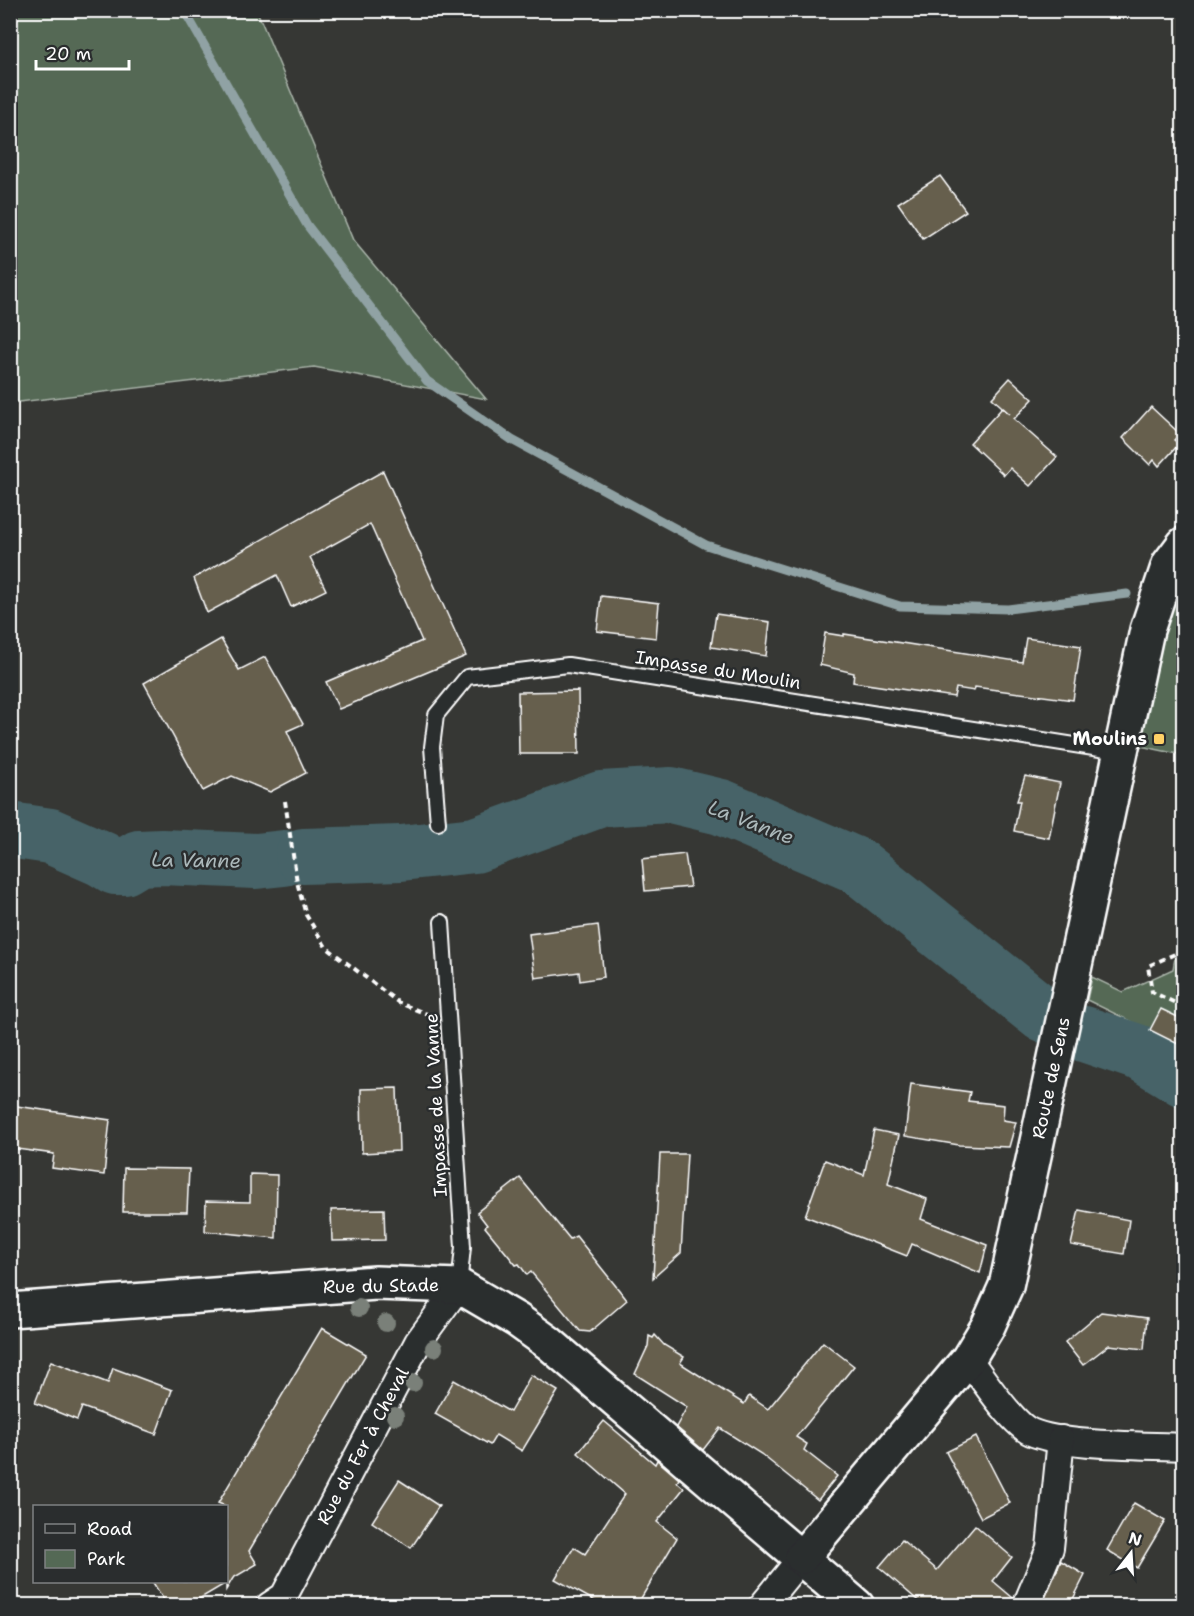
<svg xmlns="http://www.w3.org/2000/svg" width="1194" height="1616" font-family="'Shantell Sans',sans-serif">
  <rect width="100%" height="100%" fill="#363734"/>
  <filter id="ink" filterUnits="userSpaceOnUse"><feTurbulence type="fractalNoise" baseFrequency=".0167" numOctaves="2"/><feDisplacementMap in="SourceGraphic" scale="12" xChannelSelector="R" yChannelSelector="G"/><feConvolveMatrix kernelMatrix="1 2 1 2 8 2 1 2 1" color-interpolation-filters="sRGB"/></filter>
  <g filter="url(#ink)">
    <g fill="#546955" stroke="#aab4aa" stroke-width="1.5">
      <polygon points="10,11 257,11 353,240 486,399 314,367 11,403"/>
      <polygon points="1183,597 1183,755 1140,746 1170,605"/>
      <polygon points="1183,916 1183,1047 1087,1000 1092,977 1123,992 1173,969"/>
    </g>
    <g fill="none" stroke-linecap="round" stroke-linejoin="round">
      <polyline stroke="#90a2a4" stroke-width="9" points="184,10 307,225 427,381 512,440 706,545 900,606 1008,609 1127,594"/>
      <g stroke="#466468" stroke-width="56">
        <polyline points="10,830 50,836 102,859 115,867 124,867 139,858 162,857 256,861 284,858"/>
        <polyline points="303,856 401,853 475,845 601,799 671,795 721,807 858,866 1044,1015"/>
        <polyline points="1084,1034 1143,1054 1184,1079"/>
      </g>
    </g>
    <g fill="#665e4e" stroke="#fff" stroke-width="1.5">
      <polygon points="940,176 966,211 923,239 898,203"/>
      <polygon points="1010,378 1033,399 1014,419 1057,457 1030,486 1010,468 1004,475 970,443 1002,408 1010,414 992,398"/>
      <polygon points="1151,407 1180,434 1174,440 1179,444 1159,466 1154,460 1150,465 1123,438"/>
      <polygon points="383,471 466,656 339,709 326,682 422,641 370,524 310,557 326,590 291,607 277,575 207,613 194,578"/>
      <polygon points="601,596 659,603 656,638 597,631"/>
      <polygon points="716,614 770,622 766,656 711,647"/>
      <polygon points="825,633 844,636 844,634 1022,662 1026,638 1081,646 1073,700 975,687 974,691 956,688 954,697 853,682 854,673 820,665"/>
      <polygon points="221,639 239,670 265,657 303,724 287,731 306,773 270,792 232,776 203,791 144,683"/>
      <polygon points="578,691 579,754 519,754 518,692"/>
      <polygon points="1025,776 1060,783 1049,838 1014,831 1020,801 1017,801"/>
      <polygon points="685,854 690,887 645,891 642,859"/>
      <polygon points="598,925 604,977 580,981 579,972 535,978 529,934"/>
      <polygon points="1161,1009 1184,1020 1184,1047 1150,1030"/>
      <polygon points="911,1084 970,1092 968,1101 1004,1105 1003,1120 1016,1122 1009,1147 959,1145 905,1136"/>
      <polygon points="397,1088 399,1151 362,1153 361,1089"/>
      <polygon points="10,1105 110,1120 104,1175 52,1168 54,1154 10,1148"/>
      <polygon points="874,1130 899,1135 888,1184 927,1199 921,1219 987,1245 980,1273 912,1244 907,1256 805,1216 825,1160 864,1175"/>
      <polygon points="660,1154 687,1154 681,1253 653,1278"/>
      <polygon points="124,1168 189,1169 187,1212 123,1212"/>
      <polygon points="250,1174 277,1175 276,1238 205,1231 206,1201 250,1202"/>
      <polygon points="520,1178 570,1239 576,1236 627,1300 590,1332 580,1331 531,1272 527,1275 519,1264 516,1265 485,1227 487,1225 477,1212"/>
      <polygon points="384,1209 385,1240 332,1241 331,1210"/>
      <polygon points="1079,1210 1129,1220 1124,1254 1071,1245"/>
      <polygon points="1101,1312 1147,1318 1144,1349 1109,1345 1083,1365 1065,1342"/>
      <polygon points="322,1328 366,1354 249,1551 257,1564 233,1578 226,1590 226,1583 189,1605 167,1605 152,1581 226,1581 226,1506 218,1503"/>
      <polygon points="655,1335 664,1345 684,1357 680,1363 744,1404 749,1396 768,1409 823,1342 854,1366 796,1437 807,1444 804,1450 837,1476 818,1500 761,1454 720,1428 703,1450 676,1427 687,1407 635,1374 648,1346 649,1336 653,1338"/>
      <polygon points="51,1361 108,1383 113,1368 172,1390 156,1434 82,1407 77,1420 35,1403"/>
      <polygon points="531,1375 558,1391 522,1451 496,1435 490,1445 435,1414 454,1380 510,1412"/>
      <polygon points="604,1421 655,1464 657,1460 679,1479 677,1482 684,1488 657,1522 677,1538 637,1605 602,1605 555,1579 574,1547 585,1554 625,1494 578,1453"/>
      <polygon points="976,1437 1010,1503 981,1518 946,1452"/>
      <polygon points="399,1480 439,1506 411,1548 372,1522"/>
      <polygon points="1134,1503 1165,1521 1137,1568 1107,1550"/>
      <polygon points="975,1525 1012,1557 993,1581 1013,1598 1011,1605 923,1605 879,1567 902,1540 937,1570"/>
      <polygon points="1061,1561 1085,1575 1070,1605 1042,1605"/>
    </g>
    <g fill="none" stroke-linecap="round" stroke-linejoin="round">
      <defs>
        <g id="lane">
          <polyline points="438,823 432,747 436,715 467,677 568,665 1119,752"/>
          <polyline points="442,922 463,1247 459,1286"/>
        </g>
        <g id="street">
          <path d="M968,1359c13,17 44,65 63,73 32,14 115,13 153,15"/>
          <polyline points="269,1606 284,1596 418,1342 459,1286"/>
          <polyline points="762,1606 802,1557"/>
          <polyline points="1026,1606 1050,1548 1061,1439"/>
        </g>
        <g id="secondary">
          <polyline points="10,1310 376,1283 459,1286 517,1320 549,1343 857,1606"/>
          <polyline points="802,1557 968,1359 988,1326 1006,1286 1147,630 1169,564 1184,544"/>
        </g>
      </defs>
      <use href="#lane" stroke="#fff" stroke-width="18"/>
      <use href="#street" stroke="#fff" stroke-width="30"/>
      <use href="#secondary" stroke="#fff" stroke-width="38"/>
      <g stroke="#fff" stroke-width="4" stroke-dasharray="6 4.5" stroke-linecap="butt">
        <polyline points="285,801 297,882 306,915 326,947 399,1003 427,1014"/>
        <polyline points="1184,950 1148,966 1152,992 1184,1007"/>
      </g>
      <use href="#lane" stroke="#2a2d2e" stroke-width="14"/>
      <use href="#street" stroke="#2a2d2e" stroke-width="26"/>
      <use href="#secondary" stroke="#2a2d2e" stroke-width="33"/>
    </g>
    <g fill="#7a8079">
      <circle cx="359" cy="1308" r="9"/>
      <circle cx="386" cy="1323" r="9"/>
      <circle cx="434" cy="1348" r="9"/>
      <circle cx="413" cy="1383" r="9"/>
      <circle cx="395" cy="1416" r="9"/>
    </g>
  </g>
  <rect fill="#ffd166" stroke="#2a2d2e" stroke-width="2" x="1153" y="733" width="12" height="12" rx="3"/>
  <g text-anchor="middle" stroke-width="5" stroke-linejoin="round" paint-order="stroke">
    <g font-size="18" fill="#fff" stroke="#2a2d2e">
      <text transform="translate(718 670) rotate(9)" y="6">Impasse du Moulin</text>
      <text transform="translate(1051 1078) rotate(-78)" y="6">Route de Sens</text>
      <text transform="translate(436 1105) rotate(-93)" y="6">Impasse de la Vanne</text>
      <text transform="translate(381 1286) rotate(-1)" y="6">Rue du Stade</text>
      <text transform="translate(363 1446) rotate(-62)" y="6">Rue du Fer à Cheval</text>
    </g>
    <g font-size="18" font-weight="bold" fill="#fff" stroke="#2a2d2e" text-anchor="end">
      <text x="1147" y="745">Moulins</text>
    </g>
    <g font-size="20" font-style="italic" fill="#acb9bb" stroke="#2a2d2e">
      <text transform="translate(751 822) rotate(21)" y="7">La Vanne</text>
      <text transform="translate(196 860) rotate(1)" y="7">La Vanne</text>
    </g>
  </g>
  <rect width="1194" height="1616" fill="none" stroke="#2a2d2e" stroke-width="36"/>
  <rect x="18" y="18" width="1158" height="1580" fill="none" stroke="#fff" stroke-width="2" filter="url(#ink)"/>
  <rect x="33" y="1505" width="195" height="78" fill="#2a2d2e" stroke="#7f8182" stroke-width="1.5"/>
  <rect x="45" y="1524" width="30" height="9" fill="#2a2d2e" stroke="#7f8182" stroke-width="1.5"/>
  <text x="87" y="1535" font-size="18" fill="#ffffff">Road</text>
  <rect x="45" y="1550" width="30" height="18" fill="#546955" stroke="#7f8182" stroke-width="1.5"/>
  <text x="87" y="1565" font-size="18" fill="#ffffff">Park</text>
  <g transform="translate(1131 1553) rotate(17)" stroke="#2a2d2e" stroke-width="4.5" paint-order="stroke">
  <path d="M0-4.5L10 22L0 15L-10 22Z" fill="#ffffff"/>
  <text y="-9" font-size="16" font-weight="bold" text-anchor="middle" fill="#ffffff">N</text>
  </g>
  <path d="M36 60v9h93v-9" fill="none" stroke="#ffffff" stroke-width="3"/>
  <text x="45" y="60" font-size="18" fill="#ffffff" stroke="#2a2d2e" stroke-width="4.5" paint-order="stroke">20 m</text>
</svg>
